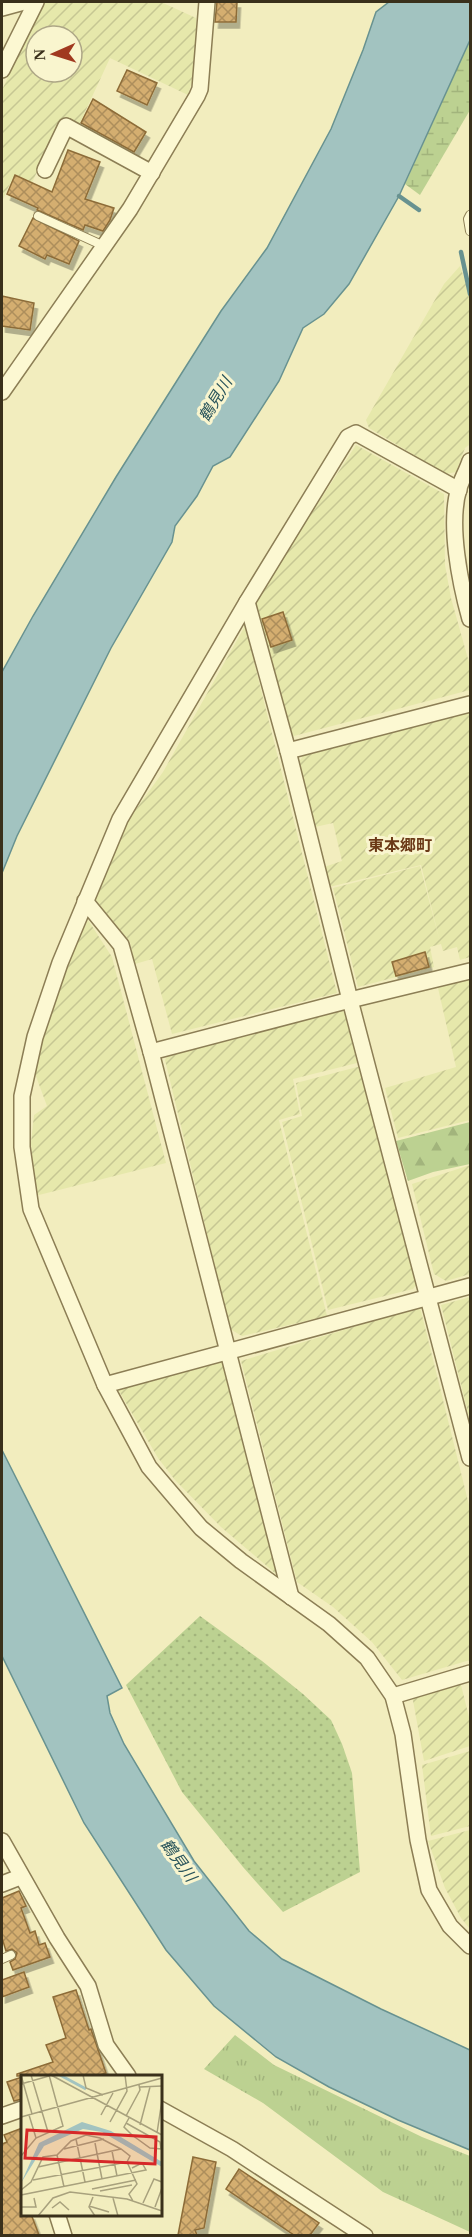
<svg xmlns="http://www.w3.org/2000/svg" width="472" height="2237" font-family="'Times New Roman','Noto Sans JP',serif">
  <defs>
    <pattern id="farmland-furrows" width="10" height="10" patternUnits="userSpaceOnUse" patternTransform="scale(1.5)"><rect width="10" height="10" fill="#e6e8ab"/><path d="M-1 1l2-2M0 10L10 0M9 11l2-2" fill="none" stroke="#c6c793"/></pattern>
    <pattern id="grass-tufts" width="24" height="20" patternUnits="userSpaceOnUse" patternTransform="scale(1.5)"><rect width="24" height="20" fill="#bcd191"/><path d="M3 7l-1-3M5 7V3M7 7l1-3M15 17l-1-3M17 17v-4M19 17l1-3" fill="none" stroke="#a2b47c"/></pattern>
    <pattern id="forest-firs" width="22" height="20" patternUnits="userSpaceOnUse" patternTransform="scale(1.5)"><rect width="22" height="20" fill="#bcd191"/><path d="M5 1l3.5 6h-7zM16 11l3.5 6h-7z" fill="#a2b47c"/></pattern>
    <pattern id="wetland-marsh" width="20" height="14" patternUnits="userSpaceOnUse" patternTransform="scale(1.5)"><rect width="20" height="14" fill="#bcd191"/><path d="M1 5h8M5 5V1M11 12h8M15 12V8" fill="none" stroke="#a2b47c"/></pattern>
    <pattern id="park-dots" width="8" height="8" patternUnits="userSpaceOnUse" patternTransform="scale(1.5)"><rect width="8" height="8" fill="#bcd191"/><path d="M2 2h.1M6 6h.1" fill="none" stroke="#a2b47c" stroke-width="1.8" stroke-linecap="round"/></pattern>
    <pattern id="building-cross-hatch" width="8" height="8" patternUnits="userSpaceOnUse" patternTransform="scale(1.5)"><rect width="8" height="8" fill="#d4ae70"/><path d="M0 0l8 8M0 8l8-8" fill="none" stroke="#ad8e5b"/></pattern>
    <filter id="shadow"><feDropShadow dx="3.5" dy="6" stdDeviation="0" flood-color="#0004"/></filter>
  </defs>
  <rect width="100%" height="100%" fill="#f2edbe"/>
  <g fill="url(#farmland-furrows)" fill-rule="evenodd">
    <path d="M43,2h118l35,16 2,43 -10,34 -78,-37 -32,69 -17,-8 -30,66 -18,-8 -10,22 -1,-109zM36,36h36v36h-36z"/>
    <polygon points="460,266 470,295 470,444 465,448 456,472 446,474 369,428 366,420 444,284"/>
    <polygon points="356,445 444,494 445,565 451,598 470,666 470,690 290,737 253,603"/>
    <polygon points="245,626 337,993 172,1034 152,959 135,964 130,942 94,898 126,823 163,772"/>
    <polygon points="470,709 470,957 460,960 457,947 443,951 441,944 430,947 434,967 358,987 333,888 420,866 440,942 421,865 329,887 324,867 342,861 333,823 315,827 299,762 306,751"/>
    <polygon points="88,920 112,957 166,1163 35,1196 31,1143 34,1115 47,1106 34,1071 45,1027 70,958"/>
    <polygon points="469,978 470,987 470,1120 398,1138 385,1088 456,1067 438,988"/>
    <polygon points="339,1009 347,1014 361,1062 293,1079 300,1114 279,1120 327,1316 242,1336 230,1329 165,1060 169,1053"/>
    <polygon points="361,1066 419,1281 413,1289 328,1310 282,1122 302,1116 296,1083"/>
    <polygon points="470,1165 470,1274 446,1281 434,1274 412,1184"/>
    <polygon points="470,1297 470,1421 441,1305"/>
    <polygon points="420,1307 470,1509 470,1660 402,1680 372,1642 333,1607 297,1582 241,1361"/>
    <polygon points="217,1359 224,1364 279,1569 275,1573 221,1527 175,1480 158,1458 119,1391 121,1384"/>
    <polygon points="460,1681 470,1721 470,1746 424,1761 412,1695"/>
    <polygon points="470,1751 470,1826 431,1836 422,1765"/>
    <polygon points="470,1830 470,1929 461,1918 445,1888 428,1841"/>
  </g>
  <polygon fill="url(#grass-tufts)" points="235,2035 274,2065 422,2137 470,2156 470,2232 383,2192 263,2103 204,2069"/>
  <polygon fill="url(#forest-firs)" points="470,1122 470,1164 433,1172 408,1181 396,1141"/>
  <polygon fill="url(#wetland-marsh)" points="470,40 470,110 420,195 405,184"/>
  <polygon fill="url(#park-dots)" points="200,1616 262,1661 303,1694 331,1720 342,1744 352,1773 360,1872 283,1912 243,1867 182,1792 126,1685"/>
  <g fill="#a2c3c0" stroke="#689290" stroke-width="1.5">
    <polygon points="389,2 470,2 470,40 399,196 349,284 324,314 303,328 279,381 230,457 213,466 197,496 175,526 172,542 111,648 17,836 2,873 2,672 33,616 116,477 221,311 267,248 331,129 363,50 376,12"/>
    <polygon points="2,1450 122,1688 107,1696 110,1713 124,1744 194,1861 249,1931 282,1959 381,2009 470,2050 470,2150 398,2120 329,2087 276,2057 214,2006 166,1950 84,1823 2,1656"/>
  </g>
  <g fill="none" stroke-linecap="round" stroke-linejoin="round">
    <g stroke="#689290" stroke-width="4.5">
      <polyline points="399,196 419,210"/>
      <polyline points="461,252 470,294"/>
    </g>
  </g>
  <g fill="url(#building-cross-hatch)" stroke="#8d6c38" stroke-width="1.5" filter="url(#shadow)">
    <polygon points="217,2 237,2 236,22 215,22"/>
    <polygon points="127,70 157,83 147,105 117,91"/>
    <polygon points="93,99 146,132 134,152 81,123"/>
    <polygon points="68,150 100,162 85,199 114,208 110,220 103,231 85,225 83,230 37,210 38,208 7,194 15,175 52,192"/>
    <polygon points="33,218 79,241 69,264 47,255 45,259 19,246"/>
    <polygon points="2,296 34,303 30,330 2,326"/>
    <polygon points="283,612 292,640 271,647 262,619"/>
    <polygon points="425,952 429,967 396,976 392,962"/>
    <polygon points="19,1891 26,1906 21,1908 30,1933 35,1931 39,1945 45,1943 50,1957 13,1970 10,1962 15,1959 17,1953 12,1949 6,1951 2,1938 2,1898"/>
    <polygon points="24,1972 29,1987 2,1997 2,1980"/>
    <polygon points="76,1990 89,2030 91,2029 106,2073 96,2076 17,2076 17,2074 53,2062 46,2045 66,2038 53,1997"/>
    <polygon points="22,2077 22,2099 14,2101 7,2082"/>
    <polygon points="22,2128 22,2214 31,2214 39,2235 2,2235 2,2144 7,2142 4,2135"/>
    <polygon points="193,2157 216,2162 204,2228 195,2230 197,2235 178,2235"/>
    <polygon points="239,2169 319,2223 310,2235 294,2235 226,2189"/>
  </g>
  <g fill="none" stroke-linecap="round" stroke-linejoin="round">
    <defs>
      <g id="service">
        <polyline points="470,215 468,219 470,231"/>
        <polyline points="38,216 104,246"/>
        <polyline points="2,1959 11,1955"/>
      </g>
      <g id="minor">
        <polyline points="2,8 24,2"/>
        <polyline points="2,70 36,2"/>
        <polyline points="45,170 66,126 152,173"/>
        <polyline points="2,392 130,209 197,96 200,89 207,2"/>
        <path d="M470,461c-3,9 -8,18 -11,27 -11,36 1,95 11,131"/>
        <polyline points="459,490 356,433 348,437 247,602 120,819 60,963 35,1037 22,1096 22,1147 31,1209 105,1385 149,1467 201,1528 241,1561 329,1624 367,1658 393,1696 403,1734 418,1840 429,1890 450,1926 470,1946"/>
        <polyline points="247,602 288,751 350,1000 470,1458"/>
        <polyline points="288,751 470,704"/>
        <polyline points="85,901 121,945 151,1052 291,1597"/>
        <polyline points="151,1052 350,1000 470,971"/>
        <polyline points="105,1385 470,1286"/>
        <polyline points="393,1696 470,1673"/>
        <polyline points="2,1841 57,1938 88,1986 106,2045 128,2076"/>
        <polyline points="2,1884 20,1877"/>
        <polyline points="160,2109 232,2149 365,2236"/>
        <polyline points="2,2116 22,2109"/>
        <polyline points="57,2214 64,2236"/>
      </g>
    </defs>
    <use href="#service" stroke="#8c7e55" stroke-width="10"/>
    <use href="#minor" stroke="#8c7e55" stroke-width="18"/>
    <use href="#service" stroke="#fcf8d2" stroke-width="8"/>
    <use href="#minor" stroke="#fcf8d2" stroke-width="15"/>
  </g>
  <g text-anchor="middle" stroke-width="6" stroke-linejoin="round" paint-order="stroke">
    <g font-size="16" font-style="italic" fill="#29545b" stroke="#f9f5ce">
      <text transform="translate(215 399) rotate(-59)" y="6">鶴見川</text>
      <text transform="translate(179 1860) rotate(54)" y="6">鶴見川</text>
    </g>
    <g font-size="16" font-weight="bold" fill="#6b3916" stroke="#f9f5ce">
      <text x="400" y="851">東本郷町</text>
    </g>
  </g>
  <g transform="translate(21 2075)">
    <rect width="141" height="141" fill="#f2edbe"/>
    <path d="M61,47l29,9 51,31v5l-60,-35 -19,-3 -39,17 -23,37 18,-40z" fill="#a2c3c0"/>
    <path fill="none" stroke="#a2c3c0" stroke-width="3" d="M39,0l26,14"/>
    <path fill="none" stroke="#a8a17d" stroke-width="1.5" d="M0,0l11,39M10,0l17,57M30,0l111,60M62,0l3,13 17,7M0,9l28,-8M119,12l22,-1M8,40l7,23M80,40l12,-22M105,41l14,-26 -1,-5M0,42l141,-39M108,43l-5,9 8,8 18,13 12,1M89,47l17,-31 -2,-16M105,48l34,19 1,7M119,50l10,-38M136,58l5,-33M55,64l9,43M74,68l7,36M43,74l40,-10M91,76l5,25M36,80l7,32M0,81l15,-18 27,-12 -14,-51M17,92l83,-18M12,105l94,-18 10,22 -8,10 4,7M71,114l44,-9M0,115l10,-8 12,-25 14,-2 14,-14 15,-6 14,3 21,11 9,7 -3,6M79,116l32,-6M0,120l125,-25 -4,-7 -10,5M72,122l-4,10 6,9M92,123l5,18M122,128l11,-24 8,3M68,131l20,6M0,132h15l-2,-9M134,132l7,-19M31,133l8,-6 9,8M17,141l15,-18 17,-6 57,7 35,12"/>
    <path fill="#d62828" fill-opacity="0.15" stroke="#d62828" stroke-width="3" d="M6,55l129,7 -1,27 -130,-6z"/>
    <rect width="141" height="141" fill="none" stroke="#3a301b" stroke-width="3"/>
  </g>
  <rect width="472" height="2237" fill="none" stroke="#3a301b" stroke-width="6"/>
  <g transform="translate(54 54) rotate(267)"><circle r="28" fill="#f9f5ce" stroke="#ada686" stroke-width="1.5"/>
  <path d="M0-4.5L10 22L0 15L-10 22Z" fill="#a1391f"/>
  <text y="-9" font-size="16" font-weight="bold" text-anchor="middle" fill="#3a301b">N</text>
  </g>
</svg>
